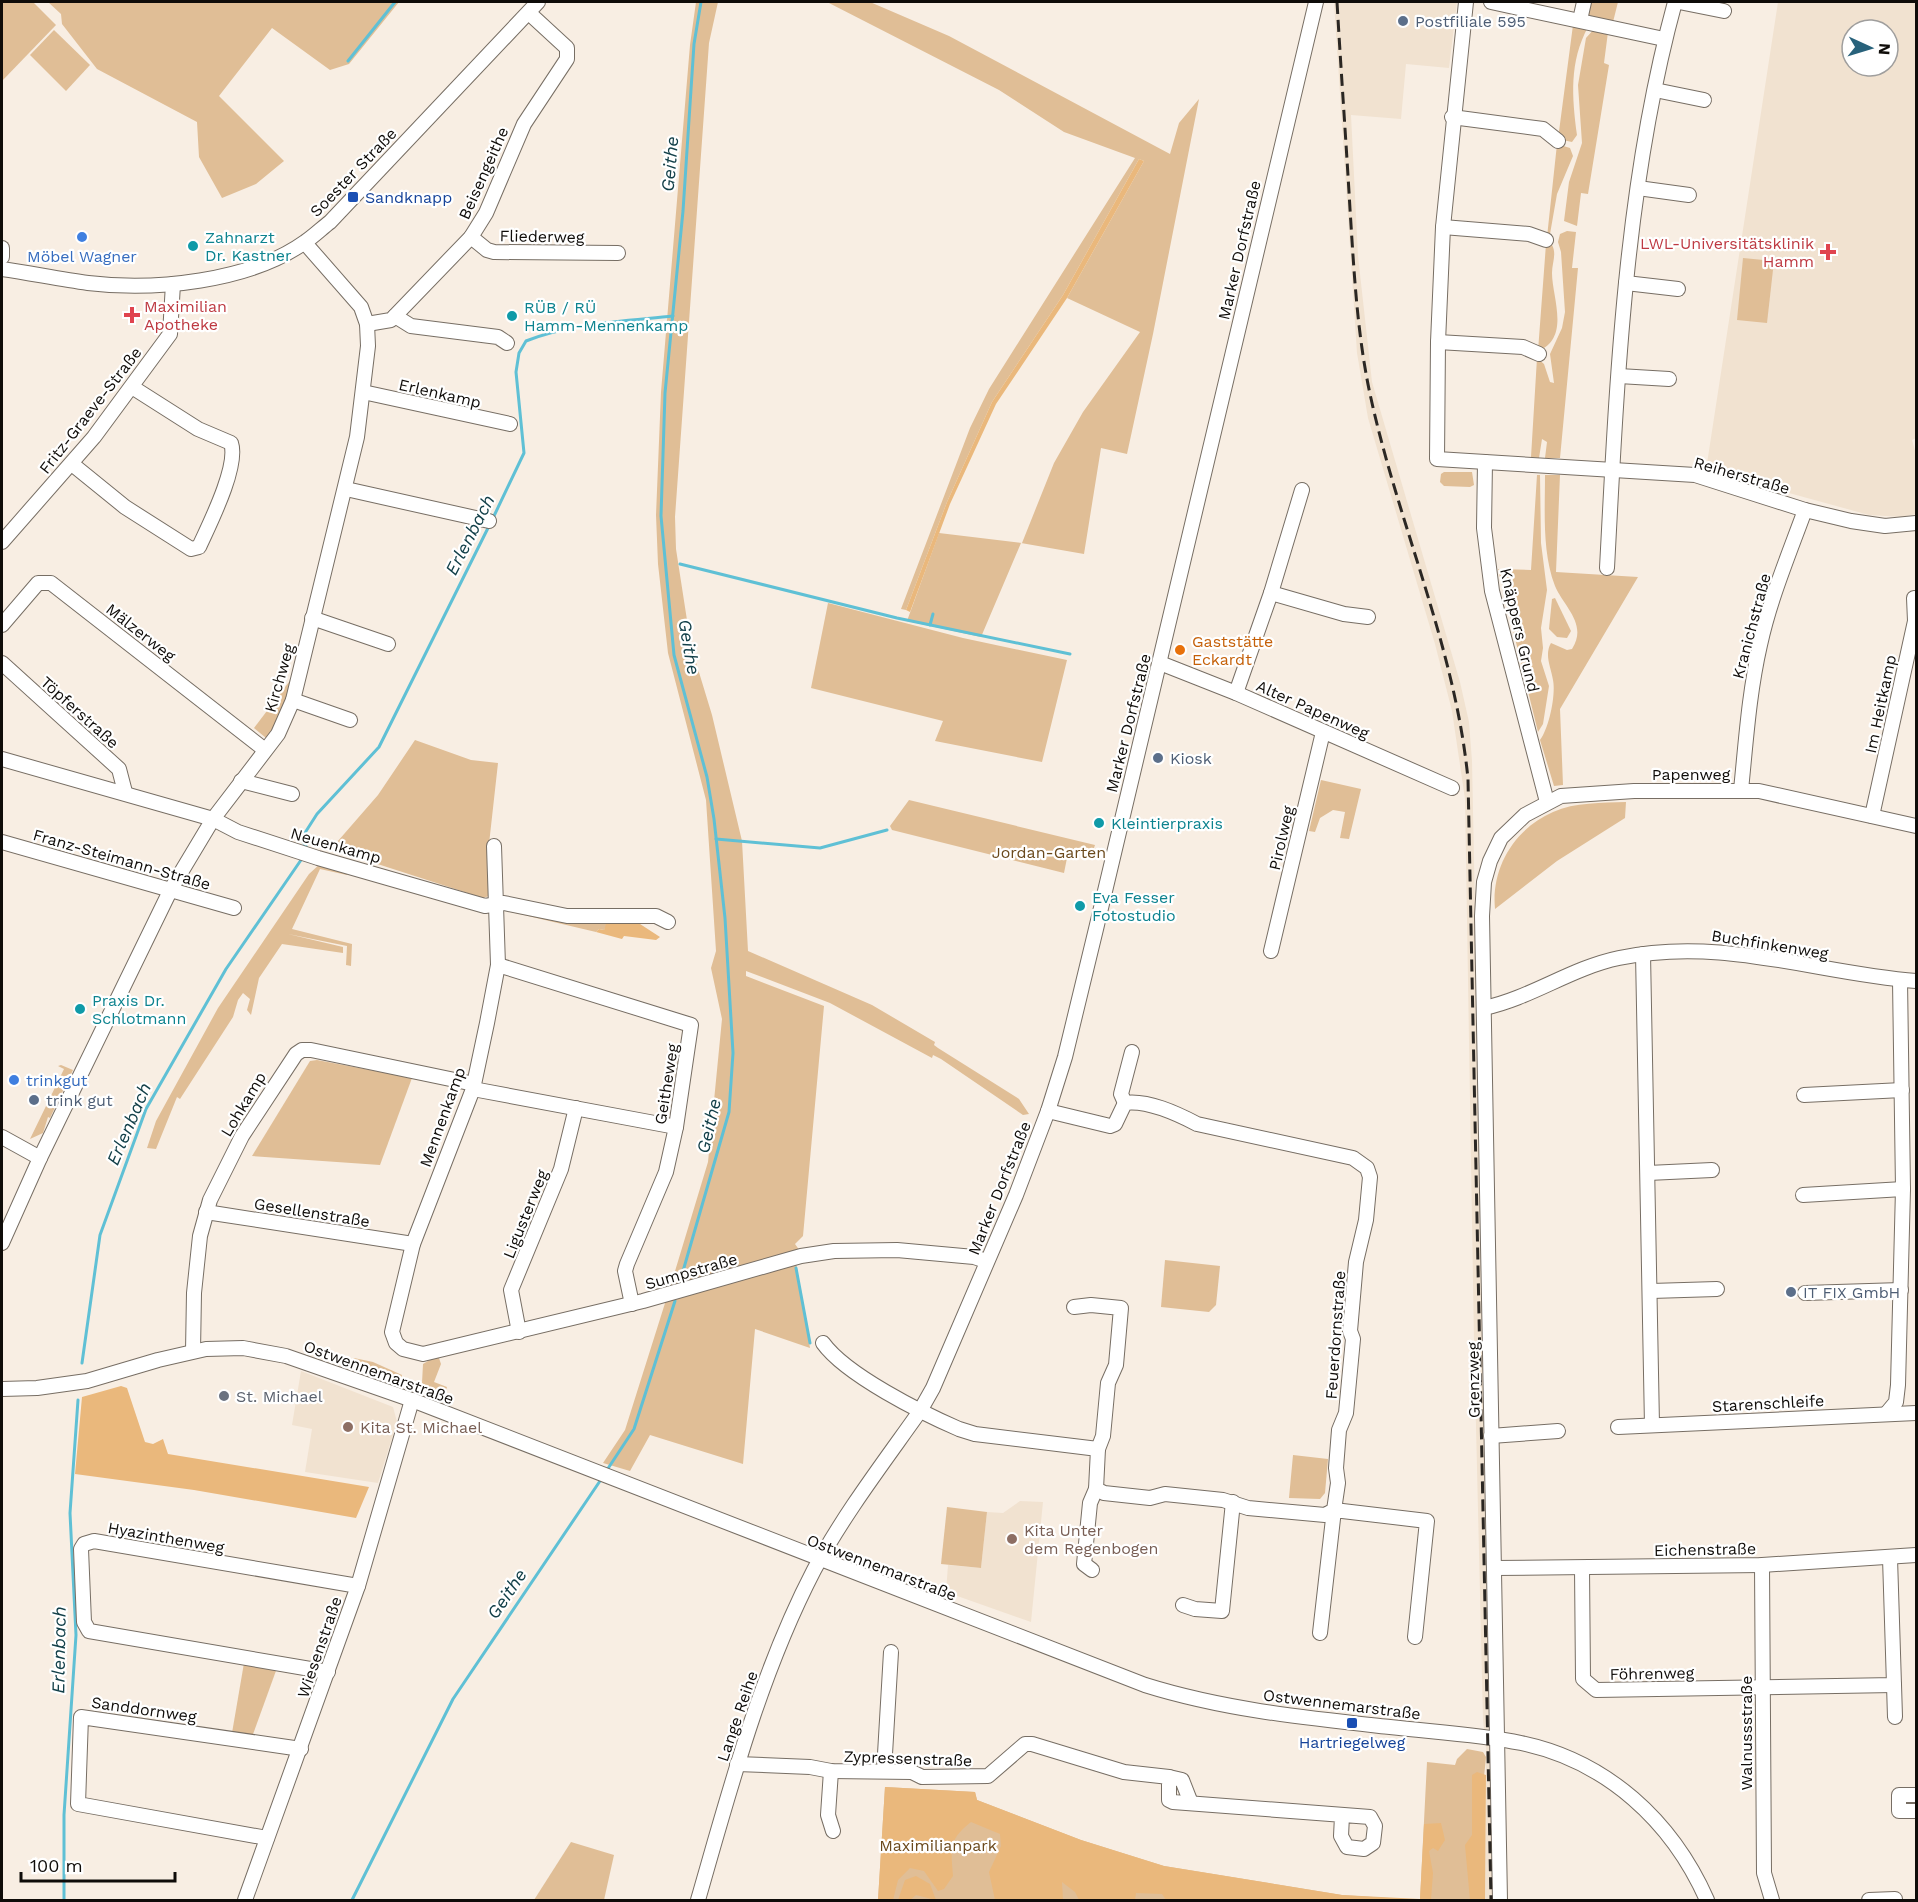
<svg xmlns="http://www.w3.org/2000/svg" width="1918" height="1902" font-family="'Work Sans',sans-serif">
  <rect width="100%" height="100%" fill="#f8eee3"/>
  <g fill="#f1e2d0" fill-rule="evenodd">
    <polygon points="1334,2 1457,2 1449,68 1406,64 1401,119 1351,115 1358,256 1372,382 1460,682 1469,722 1472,761 1495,1900 1485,1900 1486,1748 1483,1720 1474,1342 1465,799 1452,711 1435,644 1368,418 1357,353"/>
    <path d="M1778,2h138v436l-4,2 4,14v60l-14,3 -33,-2 -163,-45zM1852,30h36v36h-36z"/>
    <polygon points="301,1371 393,1407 397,1422 378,1483 305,1472 312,1429 292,1425"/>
    <polygon points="1020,1501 1043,1502 1031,1622 946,1592 948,1565 981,1568 987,1512 1003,1513"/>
  </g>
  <g fill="#e0be96">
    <polygon points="2,2 33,2 56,25 2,81"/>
    <polygon points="48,2 399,2 349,64 330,70 272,28 219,96 284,161 256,184 222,198 199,157 197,122 97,69 62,24 61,14"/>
    <polygon points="696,2 718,2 709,43 675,517 676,549 691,646 712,715 742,841 748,951 872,1005 935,1042 934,1045 938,1048 1019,1099 1029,1114 1023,1115 941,1059 933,1055 932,1058 830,1003 746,971 746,976 824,1006 803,1236 795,1244 800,1251 669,1291 708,1162 722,1019 711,968 716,951 706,800 668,653 658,564 656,515 661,392 690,45"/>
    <polygon points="827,2 870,2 949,36 1170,154 1179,123 1199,99 1153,334 1127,454 1101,448 1084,554 1021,543 981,637 907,621 939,533 1022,543 1054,463 1083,412 1140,332 1067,298 1144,161 1139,159 1063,295 992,402 947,502 906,610 901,609 970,428 989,389 1135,158 1064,132 999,90"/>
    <polygon points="1585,2 1618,2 1613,22 1582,16"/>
    <path d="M1573,25l15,2c-19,35 -16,70 -11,108l-5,7 -14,-3z"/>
    <polygon points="1595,28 1608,32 1604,63 1609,65 1588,194 1581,193 1577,226 1564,221 1569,182 1582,143 1578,85 1586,38"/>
    <polygon points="54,30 90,65 66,91 30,55"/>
    <polygon points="1557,144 1570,148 1573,156 1557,194 1550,234 1547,237"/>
    <polygon points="1567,231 1576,232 1572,268 1578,268 1560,458 1545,458 1547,442 1542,439 1539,458 1531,457 1537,358 1544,364 1550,382 1554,383 1550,354 1562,328 1565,312 1561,252 1558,242 1560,234"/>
    <path d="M1546,244l6,1c5,9 0,18 0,28 0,24 19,65 -14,78z"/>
    <polygon points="1743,258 1774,261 1767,323 1737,320"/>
    <polygon points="1444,472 1472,472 1474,485 1470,487 1444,486 1440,482 1441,474"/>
    <polygon points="1537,475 1540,475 1541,543 1547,590 1541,628 1543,648 1541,661 1549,686 1543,724 1538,732 1498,569 1531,570"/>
    <path d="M1545,475h15l-4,97 82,5 -78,132 3,76 -9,1 -14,-46c9,-12 16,-45 13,-60 -2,-13 -9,-25 -2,-37l16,7 5,-1c16,-25 -8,-42 -17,-63 -13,-34 -10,-75 -10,-111z"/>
    <polygon points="1555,598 1571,631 1567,638 1557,637 1549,629 1552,599"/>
    <polygon points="828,603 963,638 1067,660 1042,762 935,741 943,721 811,688"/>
    <polygon points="295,674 287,710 266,738 254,728"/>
    <polygon points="415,740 471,760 498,763 488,853 489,896 483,898 331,849 378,795"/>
    <polygon points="1321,780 1361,789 1349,839 1340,838 1345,812 1333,810 1320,818 1315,832 1309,831"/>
    <polygon points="909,800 1095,845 1092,854 1069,848 1064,873 892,830 890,826"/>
    <path d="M1626,802l-1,16 -68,43 -62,48c-4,-41 19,-80 58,-97 22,-10 49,-9 73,-10z"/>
    <polygon points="321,863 350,869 347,875 320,869 292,929 352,944 351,966 346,965 347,946 288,934 343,947 343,953 282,944 259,978 251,1015 247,1010 250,999 243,993 238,1000 233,1017 180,1099 177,1097 156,1149 147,1148 156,1121 218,1008 309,874"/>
    <polygon points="511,908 609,921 604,930 599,929 596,932 511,912"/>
    <polygon points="317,1060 412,1078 380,1165 252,1156 310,1061"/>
    <polygon points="61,1065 73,1070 50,1118 48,1117 43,1133 30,1139 64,1069 58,1066"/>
    <polygon points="1165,1260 1220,1266 1216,1305 1209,1312 1161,1307"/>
    <polygon points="796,1262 810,1348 755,1329 743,1464 650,1435 630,1471 603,1463 625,1430 666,1300"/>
    <polygon points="438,1355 441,1364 434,1382 447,1387 444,1396 429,1390 422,1383 423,1364"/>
    <polygon points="354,1358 373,1362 402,1375 400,1381 352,1360"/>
    <polygon points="1293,1455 1328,1459 1325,1493 1320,1499 1289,1498"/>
    <polygon points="947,1507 987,1512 981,1568 941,1564"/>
    <polygon points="244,1663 277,1668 252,1737 232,1733"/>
    <polygon points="1467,1749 1483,1752 1486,1757 1472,1900 878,1900 885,1787 975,1792 977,1800 1081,1840 1164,1866 1342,1895 1420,1900 1427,1762 1455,1765 1457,1759"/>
    <polygon points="571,1842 614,1855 604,1900 534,1900"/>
  </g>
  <g fill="#eab87c">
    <polygon points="1139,159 1144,161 1067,298 996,404 950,504 910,612 906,610 947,502 992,402 1063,295"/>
    <polygon points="606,924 640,924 660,937 656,940 624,936 622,939 596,932 599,929 604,930"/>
    <polygon points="121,1386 127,1388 145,1442 153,1444 163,1439 168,1454 369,1487 356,1518 194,1490 75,1474 82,1397"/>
    <polygon points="1477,1772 1486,1775 1485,1900 1470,1900 1465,1845 1472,1835 1472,1775"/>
    <path d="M885,1787l90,5 2,8 104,40 83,26 178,29 78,4 4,-75 17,-1 4,17 -7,11 -5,-3 -4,3 4,22 -2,27h-265l-4,-6 -26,-1 -1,7h-56l-4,-8 -13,-10 1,18h-68l-6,-28 12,-26 -1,-12 -29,-12c-23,18 -20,27 -18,54l-9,13 -6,2 -14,-20 -14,-3 -12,12 -5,20h-15z"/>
    <polygon points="916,1876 930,1884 936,1900 916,1895 910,1900 898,1900 905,1880"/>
  </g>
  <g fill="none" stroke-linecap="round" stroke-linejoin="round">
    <g stroke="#5fc0d5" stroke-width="3">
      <polyline points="348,61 395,2"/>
      <path d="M493,518l31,-65 -8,-81 3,-19 7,-12c46,-18 99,-20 147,-25"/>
      <polyline points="680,564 897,618 1070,654"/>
      <polyline points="930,625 933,614"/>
      <polyline points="716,839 820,848 887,830"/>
      <polyline points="307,848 301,839 317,814 379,747 490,524"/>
      <polyline points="796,1268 810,1343"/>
      <polyline points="679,1285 729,1112 733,1053 725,918 714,819 707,777 674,655 661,516 665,393 683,211 694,44 701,2"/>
      <polyline points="82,1363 100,1235 146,1109 226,969 301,860"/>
      <polyline points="607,1470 634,1429 675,1301"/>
      <polyline points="64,1900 64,1815 76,1635 70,1513 78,1400"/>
      <polyline points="352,1900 453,1699 602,1478"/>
    </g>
    <defs>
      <g id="minor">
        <polyline points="1466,2 1443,227 1438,342 1437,459 1695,475 1805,510 1851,521 1885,526 1916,523"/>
        <polyline points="1491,2 1664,39"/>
        <polyline points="1679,2 1724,11"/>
        <polyline points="1580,20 1584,2"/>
        <polyline points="1655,90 1704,100"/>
        <polyline points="1452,117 1543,129 1558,141"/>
        <polyline points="1638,188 1689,195"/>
        <polyline points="1443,227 1529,234 1546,240"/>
        <polyline points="471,237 487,250 494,252 618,253"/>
        <polyline points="2,248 2,257"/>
        <path d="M2,269c28,4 57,10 86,14 66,8 161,-1 217,-41 9,-6 17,-14 25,-20l208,-220"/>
        <polyline points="1626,283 1678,289"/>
        <polyline points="395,316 411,326 498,337 507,343"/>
        <polyline points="367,324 391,320 471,237 486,213 524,124 567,59 567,48 529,13"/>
        <polyline points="1438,342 1523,347 1539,354"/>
        <polyline points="1619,376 1669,379"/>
        <polyline points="363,392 510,424"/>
        <polyline points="1485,462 1484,528 1492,591 1547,802"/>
        <path d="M72,464l53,43 66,42 8,-2c10,-22 40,-81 32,-104l-33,-14 -66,-42"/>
        <polyline points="346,489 489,521"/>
        <polyline points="2,542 94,437 170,334 173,284"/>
        <path d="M1607,568c10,-189 18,-383 68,-566"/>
        <polyline points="1271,593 1344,614 1368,617"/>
        <polyline points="312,618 388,644"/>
        <polyline points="2,625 38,583 51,583 265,750"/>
        <polyline points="2,663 119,769 125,792"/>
        <polyline points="1160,663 1236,693 1452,788"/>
        <polyline points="1236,693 1271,593 1302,490"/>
        <polyline points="293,700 350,720"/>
        <polyline points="2,759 213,819 238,832 318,858 485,906 504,903 567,916 656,916 668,922"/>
        <polyline points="241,781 292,794"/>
        <path d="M1741,790c5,-49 8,-97 19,-145 10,-46 29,-91 45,-135"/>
        <polyline points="1872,816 1915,621 1914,598"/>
        <polyline points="2,842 234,908"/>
        <polyline points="494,846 498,965 487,1023 473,1089 413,1244 392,1332 396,1343 403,1349 423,1354 643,1301 801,1256 834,1251 897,1250 974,1257 986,1261"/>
        <polyline points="1271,951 1323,732"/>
        <polyline points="1643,954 1652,1425"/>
        <polyline points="498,965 691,1025 676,1127 666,1172 627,1264 625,1271 632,1304"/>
        <path d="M1484,1008c47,-10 87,-40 135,-50 103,-22 196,15 297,23"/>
        <polyline points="473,1089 676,1127"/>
        <polyline points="1804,1095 1902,1090"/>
        <polyline points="1125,1103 1121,1094 1132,1052"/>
        <polyline points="2,1137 40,1158"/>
        <polyline points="1648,1173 1712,1170"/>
        <polyline points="1803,1195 1903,1189"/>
        <polyline points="206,1212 413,1244"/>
        <polyline points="2,1243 40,1158 171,889 213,819 278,734 293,700 357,437 368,346 367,324 361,307 305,243"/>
        <polyline points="1651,1291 1717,1289"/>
        <polyline points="1805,1293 1901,1290"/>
        <polyline points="1074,1307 1091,1305 1121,1308 1116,1365 1108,1383 1103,1436 1098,1449"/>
        <polyline points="519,1332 511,1290 561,1169 576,1108"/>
        <path d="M823,1343c23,32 99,70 136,86l16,5 123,15 -2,40 8,4 46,5 15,-4 58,6 25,8 77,7 9,-5 4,-27 -2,-15 3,-38 7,-17 7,-74 -3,-8 6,-69 10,-42 4,-43 -3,-9 -14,-10 -156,-34c-21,-11 -49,-24 -72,-21l-10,21 -5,2 -62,-15"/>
        <polyline points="193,1351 194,1293 200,1236 210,1200 242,1136 296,1054 302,1050 311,1050 474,1084"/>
        <path d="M2,1389l35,-1 50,-7 71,-21 48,-11 37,-1 43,8 126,44 733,285c80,25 162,33 245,42 44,5 88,7 131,16 86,18 151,78 186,157"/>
        <polyline points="1886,1414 1896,1402 1898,1385 1903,1189 1900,980"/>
        <polyline points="1618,1427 1916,1413"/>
        <polyline points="1491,1436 1558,1431"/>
        <polyline points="1762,1565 1764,1873 1772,1900"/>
        <polyline points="1494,1568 1762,1565 1916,1555"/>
        <polyline points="1582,1568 1583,1679 1596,1690 1894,1685 1890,1558"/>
        <polyline points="1092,1570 1084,1564 1090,1503 1096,1489"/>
        <polyline points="1183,1605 1195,1609 1222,1611 1233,1502"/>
        <polyline points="1320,1633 1334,1510 1427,1521 1415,1637"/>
        <polyline points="328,1672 89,1631 84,1622 81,1549 84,1544 94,1541 358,1586"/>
        <polyline points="1894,1685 1895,1717"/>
        <polyline points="737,1764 810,1767 831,1771 912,1772 922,1777 988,1776 1025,1744 1032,1744 1124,1772 1169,1777 1169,1800 1173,1802 1370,1817 1375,1826 1373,1843 1364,1849 1347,1847 1341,1836 1342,1816"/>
        <polyline points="831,1771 828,1815 833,1831"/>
        <polyline points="884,1771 891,1652"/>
        <polyline points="1169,1777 1182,1780 1191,1803"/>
        <polyline points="1916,1795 1899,1795 1899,1811 1916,1811"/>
        <polyline points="267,1838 78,1804 81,1717 301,1749"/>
        <polyline points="245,1900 358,1586 412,1400"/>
        <path d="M698,1900c32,-111 62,-226 116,-330 30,-56 70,-108 106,-159l13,-23 83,-193 32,-84 17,-54 31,-128 220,-927"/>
        <polyline points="1500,1900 1482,916 1484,882 1490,861 1501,838 1525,815 1561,796 1634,791 1759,791 1916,826"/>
        <polyline points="1869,1900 1895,1899"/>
      </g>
    </defs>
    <use href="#minor" stroke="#776e64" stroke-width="16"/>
    <use href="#minor" stroke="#fff" stroke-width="14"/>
    <path stroke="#2b2723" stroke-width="3" stroke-dasharray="12 6" stroke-linecap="butt" d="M1337,2c4,69 9,138 13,207 4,62 7,124 20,185 28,130 85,252 98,385l23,1121"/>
  </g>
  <g fill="#5c6f8a" stroke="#fff" stroke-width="2">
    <circle cx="1403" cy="21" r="6"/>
    <circle cx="1158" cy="758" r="6"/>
    <circle cx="34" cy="1100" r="6"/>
    <circle cx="1791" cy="1292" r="6"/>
  </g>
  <g fill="#1a4fb4" stroke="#fff" stroke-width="2">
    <rect x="347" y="191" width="12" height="12" rx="3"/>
    <rect x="1346" y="1717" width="12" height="12" rx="3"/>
  </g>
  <g fill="#3f7fe0" stroke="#fff" stroke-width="2">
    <circle cx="82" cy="237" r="6"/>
    <circle cx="14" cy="1080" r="6"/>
  </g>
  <g fill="#0f9aa8" stroke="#fff" stroke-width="2">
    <circle cx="193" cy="246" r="6"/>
    <circle cx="512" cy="316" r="6"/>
    <circle cx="1099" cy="823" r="6"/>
    <circle cx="1080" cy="906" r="6"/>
    <circle cx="80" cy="1009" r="6"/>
  </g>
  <g fill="#e0444e" stroke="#fff" stroke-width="2">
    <path d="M1825 243h6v6h6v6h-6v6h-6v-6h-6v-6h6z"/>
    <path d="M129 306h6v6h6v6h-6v6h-6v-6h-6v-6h6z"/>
  </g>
  <circle fill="#e8710a" stroke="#fff" stroke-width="2" cx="1180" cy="650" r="6"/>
  <circle fill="#6b7280" stroke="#fff" stroke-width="2" cx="224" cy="1396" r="6"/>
  <g fill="#8d6e63" stroke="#fff" stroke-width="2">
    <circle cx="348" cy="1427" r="6"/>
    <circle cx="1012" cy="1539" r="6"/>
  </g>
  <g text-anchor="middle" stroke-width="4.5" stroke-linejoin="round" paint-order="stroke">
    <g font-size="16" fill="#4e5e75" stroke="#fff" text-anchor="start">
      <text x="1415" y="27">Postfiliale 595</text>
      <text x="1170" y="764">Kiosk</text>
      <text x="46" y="1106">trink gut</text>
      <text x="1803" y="1298">IT FIX GmbH</text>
    </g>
    <g font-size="16" fill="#0f0c09" stroke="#fff">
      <text transform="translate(353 172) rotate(-46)" y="6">Soester Straße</text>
      <text transform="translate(483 173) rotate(-66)" y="6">Beisengeithe</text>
      <text transform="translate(542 236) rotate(1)" y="6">Fliederweg</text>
      <text transform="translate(1239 250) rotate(-77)" y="6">Marker Dorfstraße</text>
      <text transform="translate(440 393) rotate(13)" y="6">Erlenkamp</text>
      <text transform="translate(90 410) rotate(-52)" y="6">Fritz-Graeve-Straße</text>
      <text transform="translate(1742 475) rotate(16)" y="6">Reiherstraße</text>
      <text transform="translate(1751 626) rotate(-75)" y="6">Kranichstraße</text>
      <text transform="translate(1520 630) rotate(77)" y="6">Knäppers Grund</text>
      <text transform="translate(141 632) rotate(38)" y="6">Mälzerweg</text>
      <text transform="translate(279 678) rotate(-74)" y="6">Kirchweg</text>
      <text transform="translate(1880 704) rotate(-78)" y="6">Im Heitkamp</text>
      <text transform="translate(1313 709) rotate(24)" y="6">Alter Papenweg</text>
      <text transform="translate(80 712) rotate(42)" y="6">Töpferstraße</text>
      <text transform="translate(1128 723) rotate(-76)" y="6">Marker Dorfstraße</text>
      <text x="1691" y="780">Papenweg</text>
      <text transform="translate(1281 838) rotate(-77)" y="6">Pirolweg</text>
      <text transform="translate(336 845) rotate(16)" y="6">Neuenkamp</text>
      <text transform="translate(122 859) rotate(16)" y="6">Franz-Steimann-Straße</text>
      <text transform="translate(1770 944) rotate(9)" y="6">Buchfinkenweg</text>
      <text transform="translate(666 1084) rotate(-81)" y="6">Geitheweg</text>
      <text transform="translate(243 1104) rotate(-59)" y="6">Lohkamp</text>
      <text transform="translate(442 1117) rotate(-70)" y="6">Mennenkamp</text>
      <text transform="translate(999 1188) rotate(-68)" y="6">Marker Dorfstraße</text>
      <text transform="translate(312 1212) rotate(9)" y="6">Gesellenstraße</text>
      <text transform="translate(525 1214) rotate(-68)" y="6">Ligusterweg</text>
      <text transform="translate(691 1271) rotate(-16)" y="6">Sumpstraße</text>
      <text transform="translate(1335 1335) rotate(-86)" y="6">Feuerdornstraße</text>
      <text transform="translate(379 1372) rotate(20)" y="6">Ostwennemarstraße</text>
      <text transform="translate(1473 1380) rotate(-91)" y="6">Grenzweg</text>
      <text transform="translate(1768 1403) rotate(-3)" y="6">Starenschleife</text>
      <text transform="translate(166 1537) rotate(10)" y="6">Hyazinthenweg</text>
      <text transform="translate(1705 1549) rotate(-1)" y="6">Eichenstraße</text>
      <text transform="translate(882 1567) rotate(21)" y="6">Ostwennemarstraße</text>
      <text transform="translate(319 1647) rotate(-71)" y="6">Wiesenstraße</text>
      <text transform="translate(1652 1673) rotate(-1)" y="6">Föhrenweg</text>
      <text transform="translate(1342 1704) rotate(7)" y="6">Ostwennemarstraße</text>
      <text transform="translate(144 1709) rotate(8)" y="6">Sanddornweg</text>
      <text transform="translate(737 1716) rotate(-71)" y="6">Lange Reihe</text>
      <text transform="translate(1746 1733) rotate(-90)" y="6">Walnussstraße</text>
      <text transform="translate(908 1758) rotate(2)" y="6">Zypressenstraße</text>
    </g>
    <g font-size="16" fill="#164399" stroke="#fff" text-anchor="start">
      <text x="365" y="203">Sandknapp</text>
      <text x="1352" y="1748" text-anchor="middle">Hartriegelweg</text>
    </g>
    <g font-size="16" fill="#0d838f" stroke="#fff" text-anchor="start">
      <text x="205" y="243">Zahnarzt<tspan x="205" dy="18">Dr. Kastner</tspan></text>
      <text x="524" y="313">RÜB / RÜ<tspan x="524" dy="18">Hamm-Mennenkamp</tspan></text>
      <text x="1111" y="829">Kleintierpraxis</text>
      <text x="1092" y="903">Eva Fesser<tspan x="1092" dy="18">Fotostudio</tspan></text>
      <text x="92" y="1006">Praxis Dr.<tspan x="92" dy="18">Schlotmann</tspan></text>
    </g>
    <g font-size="16" fill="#be3a42" stroke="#fff" text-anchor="end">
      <text x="1814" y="249">LWL-Universitätsklinik<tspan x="1814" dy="18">Hamm</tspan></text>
      <text x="144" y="312" text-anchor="start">Maximilian<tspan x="144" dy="18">Apotheke</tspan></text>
    </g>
    <g font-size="16" fill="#366cbe" stroke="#fff">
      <text x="82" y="262">Möbel Wagner</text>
      <text x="26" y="1086" text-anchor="start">trinkgut</text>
    </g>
    <g font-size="16" fill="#c56008" stroke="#fff" text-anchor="start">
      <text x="1192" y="647">Gaststätte<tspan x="1192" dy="18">Eckardt</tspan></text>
    </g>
    <g font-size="16" fill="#6b491c" stroke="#fff">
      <text x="1049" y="858">Jordan-Garten</text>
      <text x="938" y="1851">Maximilianpark</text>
    </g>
    <g font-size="16" fill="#5b616d" stroke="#fff" text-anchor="start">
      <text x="236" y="1402">St. Michael</text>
    </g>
    <g font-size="16" fill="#785e54" stroke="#fff" text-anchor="start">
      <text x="360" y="1433">Kita St. Michael</text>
      <text x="1024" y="1536">Kita Unter<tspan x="1024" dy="18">dem Regenbogen</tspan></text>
    </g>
    <g font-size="18" font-style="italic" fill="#134049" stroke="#fff">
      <text transform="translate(670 164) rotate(-85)" y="6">Geithe</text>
      <text transform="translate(470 535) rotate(-63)" y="6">Erlenbach</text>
      <text transform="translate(689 647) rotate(80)" y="6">Geithe</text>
      <text transform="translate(129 1124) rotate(-67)" y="6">Erlenbach</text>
      <text transform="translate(709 1126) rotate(-77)" y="6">Geithe</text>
      <text transform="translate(507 1594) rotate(-56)" y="6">Geithe</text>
      <text transform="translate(59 1650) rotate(-89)" y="6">Erlenbach</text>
    </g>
  </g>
  <rect width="1918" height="1902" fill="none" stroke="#0f0c09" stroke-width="6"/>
  <g transform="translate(1870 48) rotate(94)"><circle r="28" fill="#ffffff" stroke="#9f9e9d" stroke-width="1.5"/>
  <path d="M0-4.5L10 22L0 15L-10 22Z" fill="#28627b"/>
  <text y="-9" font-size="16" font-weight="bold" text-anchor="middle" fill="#0f0c09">N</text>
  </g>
  <path d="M21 1872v9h154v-9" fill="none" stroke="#0f0c09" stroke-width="3"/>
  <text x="30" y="1872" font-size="18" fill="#0f0c09" stroke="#ffffff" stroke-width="4.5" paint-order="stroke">100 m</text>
</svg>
